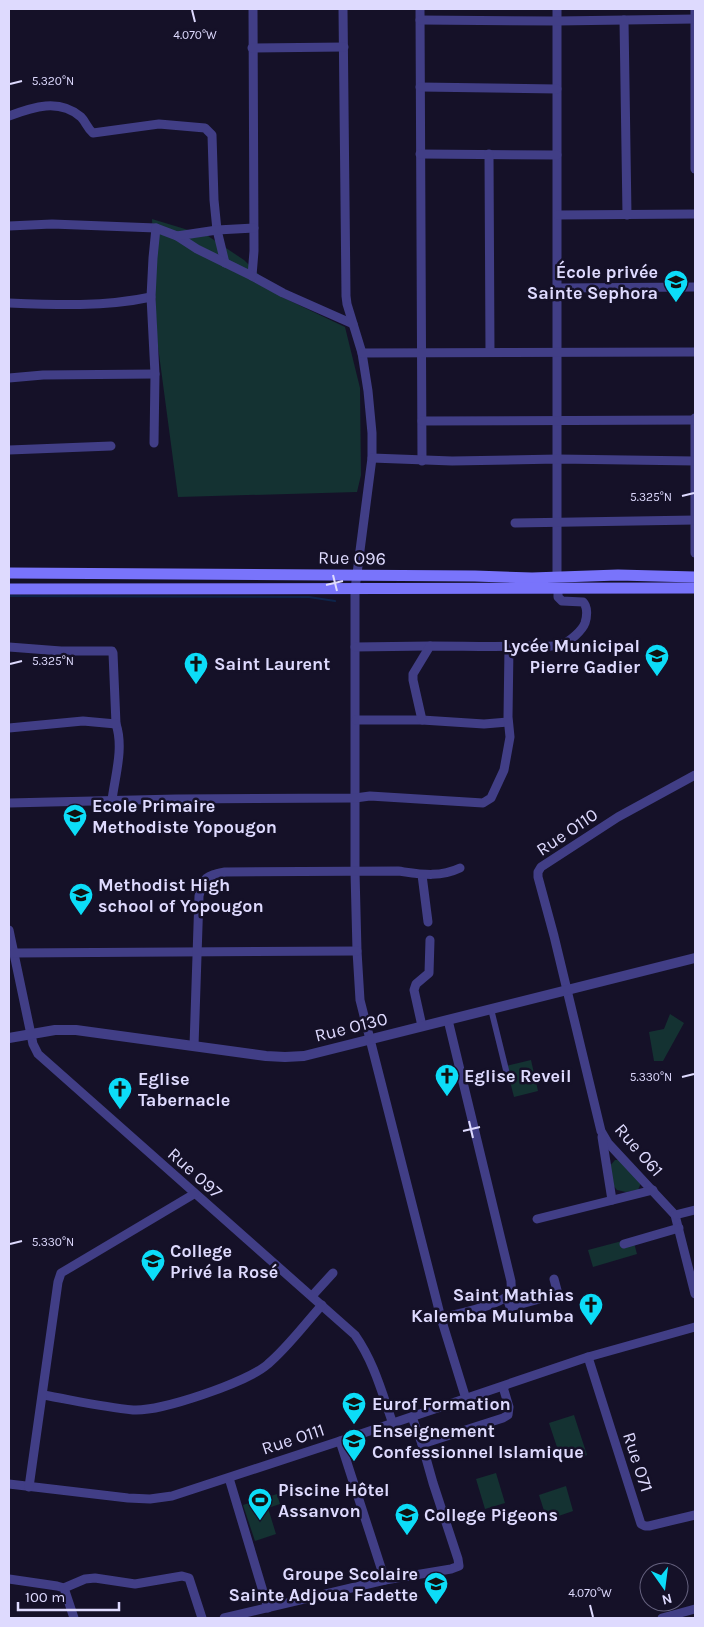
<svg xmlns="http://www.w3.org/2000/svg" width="704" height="1627" font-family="Karla,sans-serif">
  <rect width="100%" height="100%" fill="#151128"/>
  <g fill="#143232">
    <polygon points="152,219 208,236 244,260 282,297 345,327 360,388 361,475 357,492 178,497 157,339"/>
    <polygon points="670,1014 684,1023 663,1061 654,1061 649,1032 664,1029"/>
    <polygon points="531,1060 538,1091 514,1097 506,1066"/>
    <polygon points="615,1160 621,1160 641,1183 638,1190 626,1192 617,1190 611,1183 609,1167"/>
    <polygon points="622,1241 634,1243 637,1254 593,1267 588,1250"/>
    <polygon points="574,1415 587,1455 575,1460 572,1452 560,1456 549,1423"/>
    <polygon points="496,1473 505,1503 485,1509 476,1479"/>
    <polygon points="566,1486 573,1511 547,1520 539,1495"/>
    <polygon points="277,1494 280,1504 268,1508 276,1534 255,1541 243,1505"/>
  </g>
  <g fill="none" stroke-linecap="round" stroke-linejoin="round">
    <polyline stroke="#0e244a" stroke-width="2" points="9,596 309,597 335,601"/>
    <polyline stroke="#413e86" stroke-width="6" points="491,1009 507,1074"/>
    <g stroke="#413e86" stroke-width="9">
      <polyline points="253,9 254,251 252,276 283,293 353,324"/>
      <polyline points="343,9 346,296 347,304 362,353 368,391 372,433 372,458 355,589 355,872 357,951 360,1000 441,1318 466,1399"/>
      <polyline points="420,9 422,461"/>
      <polyline points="557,9 557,577"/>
      <polyline points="695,9 695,169"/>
      <polyline points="420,20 557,21 695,19"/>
      <polyline points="624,20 627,215"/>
      <polyline points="252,48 344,47"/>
      <polyline points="420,87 557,89"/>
      <path d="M9,116c24,-9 50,-18 72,1 5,5 6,11 12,16l66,-9 46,4 7,7 2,65 3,30 8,33"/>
      <polyline points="420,154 557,155"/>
      <polyline points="489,154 490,352"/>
      <polyline points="558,215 695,214"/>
      <polyline points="9,226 52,224 156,228 177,236 197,249 252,276"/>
      <polyline points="177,236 217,230 254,228"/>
      <polyline points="558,288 695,287"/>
      <path d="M9,303c47,2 96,4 142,-6"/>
      <polyline points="362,353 695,352"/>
      <polyline points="9,378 43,375 155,374"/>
      <polyline points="695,418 695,553"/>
      <polyline points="422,421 695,420"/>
      <polyline points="154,443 155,374 151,297 153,258 156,228"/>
      <polyline points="9,450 111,446"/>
      <polyline points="372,458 452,461 558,459 695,461"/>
      <polyline points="515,523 695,520"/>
      <path d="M9,647l52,4h51l1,2 3,71c8,24 -1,52 -4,76"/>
      <polyline points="355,647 430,646"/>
      <polyline points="356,720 422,720 484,724 508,722"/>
      <path d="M422,720l-9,-40v-6l17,-28c33,0 66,1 99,0 13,0 21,2 34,-2 7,-3 19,-13 22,-21 2,-6 3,-16 -2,-21l-21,-1 -4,-4v-9"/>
      <polyline points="9,728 83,721 116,724"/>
      <polyline points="695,775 618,817 541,867 538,872 538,877 554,936 601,1131 608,1143 675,1215 695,1294"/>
      <polyline points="9,803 176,799 355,798 370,796 483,803 491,798 504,770 510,737 508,717 509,647"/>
      <polyline points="422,875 428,922"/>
      <path d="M9,930l24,114 5,10 317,281c19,27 27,58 38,89"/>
      <polyline points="14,953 357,951"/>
      <polyline points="422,1026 414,990 416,984 429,973 430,940"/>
      <path d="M194,1046l5,-150c5,-20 7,-20 26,-24l173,-1c22,3 41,7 62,-3"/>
      <polyline points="602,1137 612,1200"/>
      <polyline points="675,1215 695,1210"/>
      <polyline points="537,1219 653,1190"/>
      <polyline points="624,1244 679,1228"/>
      <polyline points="312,1296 333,1273"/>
      <polyline points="507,1297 510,1307 558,1294 554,1279"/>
      <path d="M441,1318c14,-4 64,-13 69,-26 2,-3 1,-7 1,-11l-63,-261"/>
      <polyline points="588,1357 641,1524 645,1526 649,1526 695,1515"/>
      <path d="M43,1395c29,5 60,12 90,15 27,2 115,-28 135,-46 20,-17 36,-39 54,-59"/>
      <polyline points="340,1441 385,1580"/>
      <polyline points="422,1444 503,1418 508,1415 509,1407 503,1387"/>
      <polyline points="229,1478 268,1608"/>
      <polyline points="9,1484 128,1498 150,1499 172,1496 340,1441 588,1357 695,1327"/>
      <polyline points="29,1487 58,1282 61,1273 194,1194"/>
      <polyline points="9,1579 57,1586 64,1588 74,1618"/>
      <polyline points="64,1588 85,1579 95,1578 135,1584 182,1576 189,1578 202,1618"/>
      <polyline points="224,1618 385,1580 451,1569 459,1566 458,1559 433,1483 422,1444 412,1417"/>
      <polyline points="662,1618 695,1609"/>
    </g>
    <polyline stroke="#413e86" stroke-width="10" points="9,1038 55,1030 76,1030 266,1056 285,1057 304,1056 695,958"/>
    <g stroke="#7974fb" stroke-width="11">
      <polyline points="9,573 475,576 532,578 618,575 695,577"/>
      <polyline points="9,589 695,588"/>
    </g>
  </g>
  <path fill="none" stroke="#dedafe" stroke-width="2" d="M192,10l3,12M10,84l12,-3M682,496l12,-3M333,575l4,16M326,585l17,-4M10,664l12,-3M682,1077l12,-3M469,1121l4,17M463,1131l17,-4M10,1244l12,-3M590,1605l3,12"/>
  <defs>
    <symbol id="school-pin" viewBox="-11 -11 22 30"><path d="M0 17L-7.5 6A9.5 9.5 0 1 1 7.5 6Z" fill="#0cddf8" stroke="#151128"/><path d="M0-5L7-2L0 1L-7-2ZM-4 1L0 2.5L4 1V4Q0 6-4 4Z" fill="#111"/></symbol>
    <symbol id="church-pin" viewBox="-11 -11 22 30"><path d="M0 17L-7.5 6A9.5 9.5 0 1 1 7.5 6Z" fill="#0cddf8" stroke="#151128"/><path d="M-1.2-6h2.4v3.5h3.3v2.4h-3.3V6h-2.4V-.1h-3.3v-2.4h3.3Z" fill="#111"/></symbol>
    <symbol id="university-pin" viewBox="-11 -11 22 30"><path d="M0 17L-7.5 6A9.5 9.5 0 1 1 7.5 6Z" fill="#0cddf8" stroke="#151128"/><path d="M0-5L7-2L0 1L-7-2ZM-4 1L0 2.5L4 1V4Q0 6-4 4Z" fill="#111"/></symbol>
    <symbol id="stadium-pin" viewBox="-11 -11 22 30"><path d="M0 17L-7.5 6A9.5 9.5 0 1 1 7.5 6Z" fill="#0cddf8" stroke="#151128"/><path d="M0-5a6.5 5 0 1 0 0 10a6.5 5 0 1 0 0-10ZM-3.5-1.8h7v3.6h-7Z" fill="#111"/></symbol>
  </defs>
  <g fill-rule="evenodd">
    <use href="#school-pin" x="662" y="268" width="28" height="38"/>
    <use href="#school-pin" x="643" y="642" width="28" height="38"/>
    <use href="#church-pin" x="182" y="650" width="28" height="38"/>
    <use href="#school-pin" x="61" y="802" width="28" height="38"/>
    <use href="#school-pin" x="67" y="881" width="28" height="38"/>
    <use href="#church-pin" x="433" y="1062" width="28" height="38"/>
    <use href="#church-pin" x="106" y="1075" width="28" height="38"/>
    <use href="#school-pin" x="139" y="1247" width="28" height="38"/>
    <use href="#church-pin" x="577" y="1291" width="28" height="38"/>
    <use href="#university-pin" x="340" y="1390" width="28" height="38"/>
    <use href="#school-pin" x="340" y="1427" width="28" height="38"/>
    <use href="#stadium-pin" x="246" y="1486" width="28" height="38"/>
    <use href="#school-pin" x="393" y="1501" width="28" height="38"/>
    <use href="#school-pin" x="422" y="1570" width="28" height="38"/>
  </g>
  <g text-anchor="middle" stroke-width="5" stroke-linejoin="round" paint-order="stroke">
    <g font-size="18" font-weight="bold" fill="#dedafe" stroke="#151128" text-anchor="start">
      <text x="658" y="278" text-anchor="end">École privée<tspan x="658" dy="21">Sainte Sephora</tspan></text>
      <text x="640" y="652" text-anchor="end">Lycée Municipal<tspan x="640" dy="21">Pierre Gadier</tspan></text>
      <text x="214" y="670">Saint Laurent</text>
      <text x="92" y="812">Ecole Primaire<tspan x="92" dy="21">Methodiste Yopougon</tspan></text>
      <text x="98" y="891">Methodist High<tspan x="98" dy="21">school of Yopougon</tspan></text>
      <text x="464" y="1082">Eglise Reveil</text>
      <text x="138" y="1085">Eglise<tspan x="138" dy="21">Tabernacle</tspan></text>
      <text x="170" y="1257">College<tspan x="170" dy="21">Privé la Rosé</tspan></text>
      <text x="574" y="1301" text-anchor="end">Saint Mathias<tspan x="574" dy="21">Kalemba Mulumba</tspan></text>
      <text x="372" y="1410">Eurof Formation</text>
      <text x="372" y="1437">Enseignement<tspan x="372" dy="21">Confessionnel Islamique</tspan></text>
      <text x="278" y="1496">Piscine Hôtel<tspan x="278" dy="21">Assanvon</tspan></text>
      <text x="424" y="1521">College Pigeons</text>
      <text x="418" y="1580" text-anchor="end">Groupe Scolaire<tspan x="418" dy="21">Sainte Adjoua Fadette</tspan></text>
    </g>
    <g font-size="18" fill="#dedafe" stroke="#151128">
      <text transform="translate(352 558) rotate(1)" y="6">Rue O96</text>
      <text transform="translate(567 832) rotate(-34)" y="6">Rue O110</text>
      <text transform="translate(351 1027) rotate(-14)" y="6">Rue O130</text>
      <text transform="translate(639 1150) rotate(49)" y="6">Rue O61</text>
      <text transform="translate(195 1173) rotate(42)" y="6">Rue O97</text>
      <text transform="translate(293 1439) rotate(-18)" y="6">Rue O111</text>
      <text transform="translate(638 1462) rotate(72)" y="6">Rue O71</text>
    </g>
  </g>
  <g font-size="12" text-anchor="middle" fill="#dedafe" stroke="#151128" stroke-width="5" stroke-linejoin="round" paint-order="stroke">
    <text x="195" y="39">4.070°W</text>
    <text x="53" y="85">5.320°N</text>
    <text x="651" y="501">5.325°N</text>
    <text x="53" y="665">5.325°N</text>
    <text x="651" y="1081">5.330°N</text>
    <text x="53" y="1246">5.330°N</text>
    <text x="590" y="1597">4.070°W</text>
  </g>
  <rect width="704" height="1627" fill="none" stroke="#dedafe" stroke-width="20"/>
  <g transform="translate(664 1587) rotate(166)"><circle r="24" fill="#151128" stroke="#65617e"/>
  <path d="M0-4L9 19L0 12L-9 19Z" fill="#0cddf8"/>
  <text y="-8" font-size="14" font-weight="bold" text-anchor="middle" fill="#dedafe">N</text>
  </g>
  <path d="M18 1602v8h101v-8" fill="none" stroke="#dedafe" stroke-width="2.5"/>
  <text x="25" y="1602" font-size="15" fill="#dedafe" stroke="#151128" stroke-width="4" paint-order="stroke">100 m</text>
</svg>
